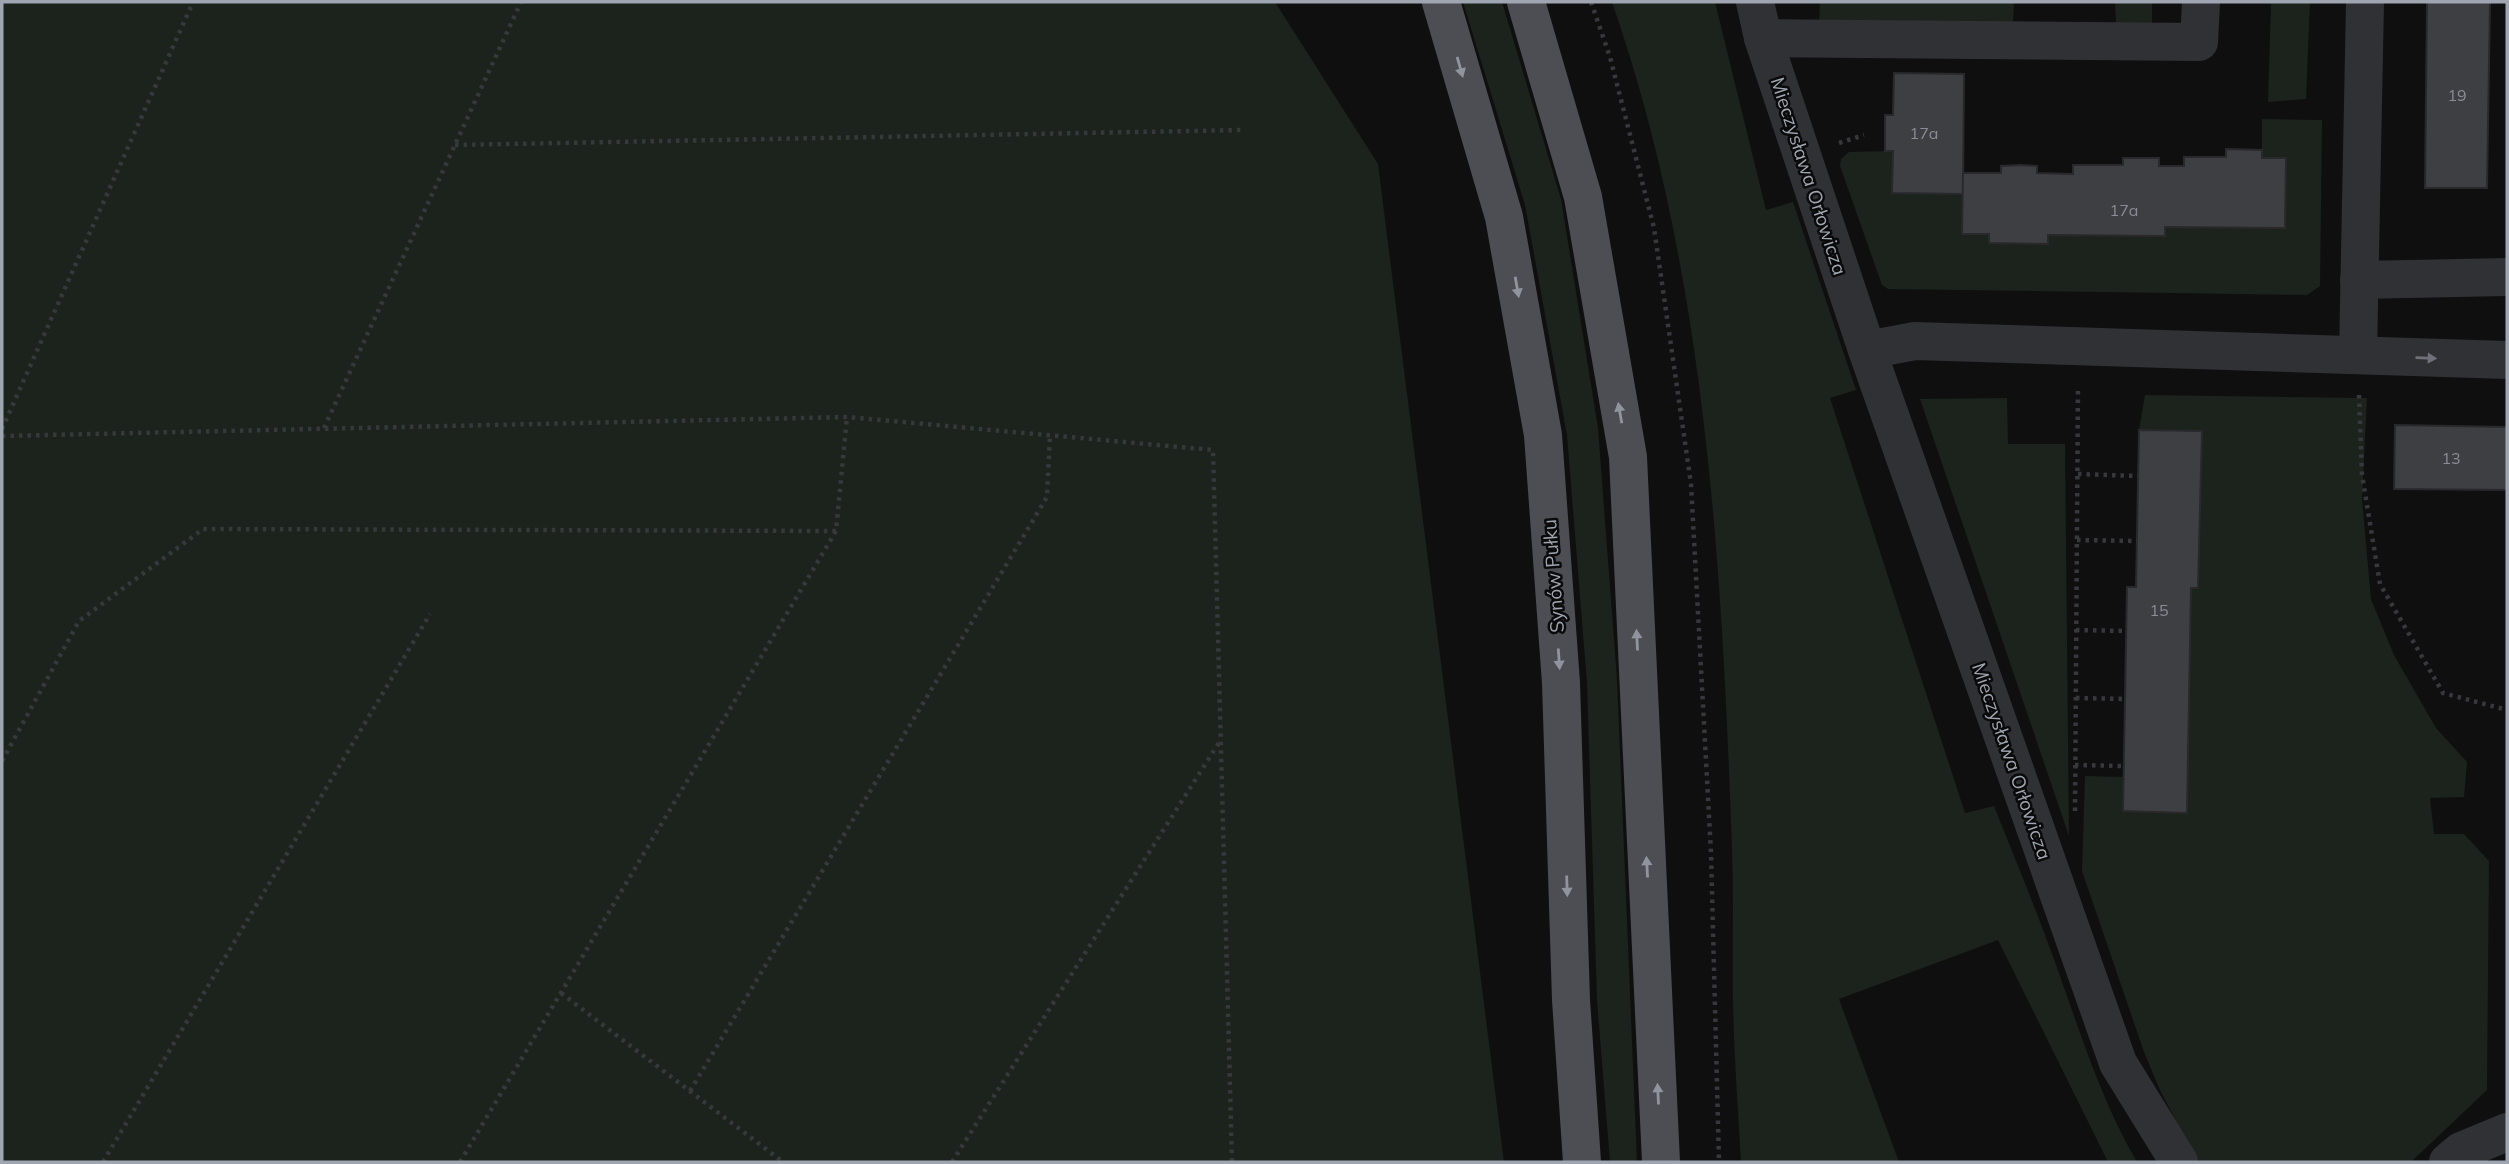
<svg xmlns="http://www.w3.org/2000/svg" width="2509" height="1164" font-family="Mulish,sans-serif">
  <rect width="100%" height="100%" fill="#0f0f10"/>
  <g fill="#1b231c">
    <polygon points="2,2 1275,2 1378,164 1504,1162 2,1162"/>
    <polygon points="1463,2 1502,2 1561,199 1598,428 1617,679 1637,1162 1610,1162 1597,1000 1587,683 1567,435 1525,205"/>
    <path d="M1612,2h103l51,208 27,-8 63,188 -26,8 135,415 29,-7c17,43 35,86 51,129 29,76 51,157 92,227h-29l-110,-222 -159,59 60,163h-158c-3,-53 -7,-106 -8,-159 -1,-51 1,-102 -1,-153 -10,-284 -26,-578 -120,-848z"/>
    <polygon points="1820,2 2014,2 2013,22 1819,23"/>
    <polygon points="2115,2 2152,2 2152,25 2116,23"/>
    <polygon points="2271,2 2310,2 2306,99 2268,102"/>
    <polygon points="2262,119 2322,120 2320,286 2307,295 1888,289 1882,285 1840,166 1841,159 1849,152 1893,151 1892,193 1963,194 1962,234 1989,234 1989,243 2047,244 2048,235 2165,236 2165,227 2285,228 2286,158 2262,158"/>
    <polygon points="2145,395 2367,398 2362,499 2371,599 2394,655 2436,728 2467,762 2464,797 2430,798 2434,834 2464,834 2489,861 2487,1090 2411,1162 2197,1162 2159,1088 2144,1052 2082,871 2085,776 2123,777 2123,811 2187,812 2191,588 2198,588 2202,432 2139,430"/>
    <polygon points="2007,398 2008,444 2065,444 2069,836 1920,399"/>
  </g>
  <g fill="#3e3f43" stroke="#29292c" stroke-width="2">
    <polygon points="2427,2 2490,2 2487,188 2425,188"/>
    <polygon points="1894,73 1964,74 1963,194 1892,193 1893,151 1885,151 1885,115 1893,115"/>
    <polygon points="2226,149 2262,150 2262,158 2286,158 2285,228 2165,227 2165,236 2048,235 2048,244 1989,243 1989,234 1962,234 1963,173 2001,173 2001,166 2020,165 2037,166 2037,173 2073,174 2073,165 2123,165 2123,158 2159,158 2159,166 2184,166 2184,157 2226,157"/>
    <polygon points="2395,425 2507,427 2507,490 2394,489"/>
    <polygon points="2139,430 2202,431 2198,588 2191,588 2187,813 2123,811 2127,587 2136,587"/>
  </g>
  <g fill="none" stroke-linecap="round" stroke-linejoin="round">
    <g stroke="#36383c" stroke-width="4.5" stroke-dasharray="3.5 5" stroke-linecap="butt">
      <polyline points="1591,2 1610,57 1654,228 1691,484 1711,853 1719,1162"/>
      <polyline points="1839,143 1864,135"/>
      <polyline points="455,145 1241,130"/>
      <polyline points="2359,395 2362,475 2380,584 2443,693 2507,710"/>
      <polyline points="324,428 521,2"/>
      <polyline points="2,429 193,2"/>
      <polyline points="2,436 847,417 1213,450 1232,1162"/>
      <polyline points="2078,474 2138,476"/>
      <polyline points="2077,540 2137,541"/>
      <polyline points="2076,630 2126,631"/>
      <polyline points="2076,698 2125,699"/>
      <polyline points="2,761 79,621 203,529 836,531"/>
      <polyline points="2075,765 2123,766"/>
      <polyline points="2075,811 2078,386"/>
      <polyline points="561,993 783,1162"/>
      <polyline points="690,1091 1047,497 1050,435"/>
      <polyline points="103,1162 430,614"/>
      <polyline points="460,1162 836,531 847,417"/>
      <polyline points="952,1162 1220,741"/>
    </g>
    <g stroke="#303135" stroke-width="38">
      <polyline points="1755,2 1763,38 1867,350 2118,1063 2179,1162"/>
      <polyline points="1763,38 2199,42 2201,2"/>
      <polyline points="2359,280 2507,277"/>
      <polyline points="1867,350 1915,341 2507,360"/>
      <polyline points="2358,355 2365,2"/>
      <polyline points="2448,1162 2461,1151 2507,1132"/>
    </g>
    <g stroke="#4c4e54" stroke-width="38">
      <polyline points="1441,2 1504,217 1543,435 1561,683 1571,1000 1582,1162"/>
      <polyline points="1526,2 1583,197 1628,457 1661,1162"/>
    </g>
  </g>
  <defs><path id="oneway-solid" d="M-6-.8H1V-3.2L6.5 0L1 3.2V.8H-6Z" transform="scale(1.75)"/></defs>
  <g fill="#8f949e">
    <use href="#oneway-solid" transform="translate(1460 67) rotate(74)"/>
    <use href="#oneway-solid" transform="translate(1517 287) rotate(80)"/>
    <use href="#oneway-solid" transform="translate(1620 413) rotate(-100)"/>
    <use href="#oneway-solid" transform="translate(1637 640) rotate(-93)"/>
    <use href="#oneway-solid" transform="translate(1559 659) rotate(86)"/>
    <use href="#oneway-solid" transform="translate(1647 867) rotate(-93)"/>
    <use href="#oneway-solid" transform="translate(1567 886) rotate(88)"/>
    <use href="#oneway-solid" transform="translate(1658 1094) rotate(-93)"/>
  </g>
  <use fill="#6e7179" href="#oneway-solid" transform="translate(2426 358) rotate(2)"/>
  <g text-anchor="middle" stroke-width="5" stroke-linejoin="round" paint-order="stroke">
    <g font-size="16" fill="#888c96">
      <text x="2457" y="101">19</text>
      <text x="1924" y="139">17a</text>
      <text x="2124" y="216">17a</text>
      <text x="2451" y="464">13</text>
      <text x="2159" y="616">15</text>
    </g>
    <g font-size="19" fill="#a0a6b1" stroke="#0a0a0b">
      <text transform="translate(1809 176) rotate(72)" y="7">Mieczysława Orłowicza</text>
      <text transform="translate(1553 576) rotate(-94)" y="7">Synów Pułku</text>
      <text transform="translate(2012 761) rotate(71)" y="7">Mieczysława Orłowicza</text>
    </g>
  </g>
  <rect width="2509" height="1164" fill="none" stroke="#a0a6b1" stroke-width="7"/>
</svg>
